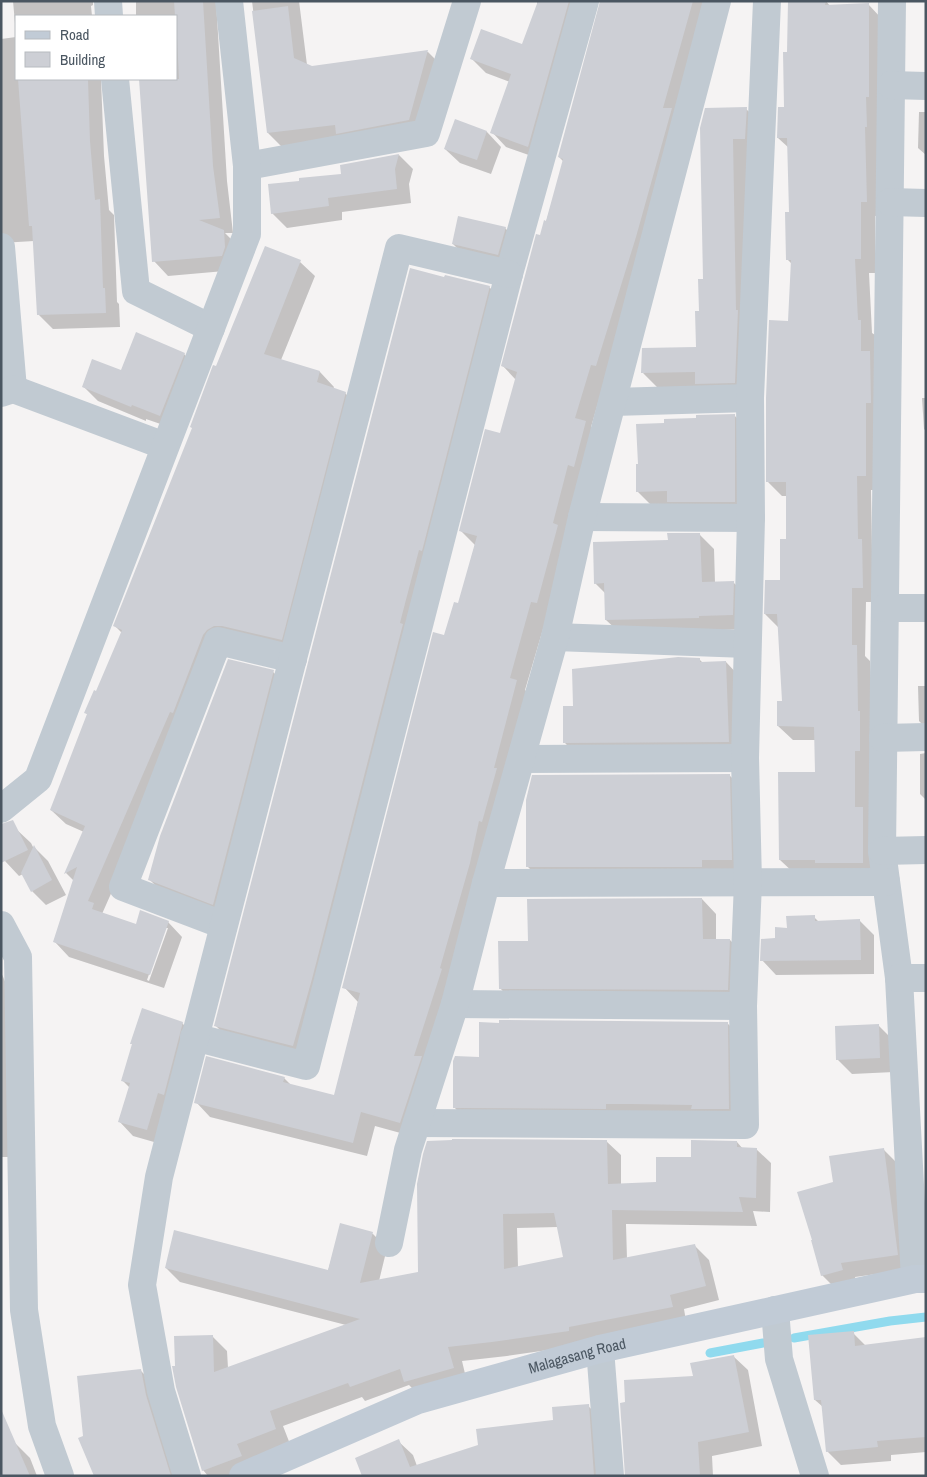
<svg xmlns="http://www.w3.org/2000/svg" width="927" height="1477" font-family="'Archivo Narrow',sans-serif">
  <rect width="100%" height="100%" fill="#f5f3f3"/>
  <g fill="#0003" fill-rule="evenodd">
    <polygon points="13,1 93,1 93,5 91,6 92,16 16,16 16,35"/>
    <polygon points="136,1 216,1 227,181 233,233 225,233 238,246 236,270 168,276 154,261 140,79 176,79 176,16 136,16"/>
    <polygon points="252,1 299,1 307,65 312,67 428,52 442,66 423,134 282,147 268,133"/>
    <polygon points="537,1 593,1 543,160 506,147 492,132 510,82 486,73 472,59 523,46 537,7"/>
    <polygon points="601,1 716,1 591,427 600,436 525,690 531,696 415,1137 375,1126 367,1156 210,1117 196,1102 284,1078 292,1086 335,1097 358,1002 344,987 445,637 459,604 475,545 461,531 501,434 516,380 503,366 564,162 559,157"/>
    <polygon points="826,1 830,6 868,4 882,19 881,216 875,216 875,273 869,273 872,333 875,335 880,490 871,490 872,550 876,554 876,602 866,602 865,656 870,661 874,765 869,765 869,815 877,877 795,874 780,860 816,773 815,740 793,740 778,726 784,702 779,628 765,614 781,581 788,540 787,496 782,496 768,482 789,322 792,264 787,259 790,214 789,148 778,138 785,108 789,53"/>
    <polygon points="16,37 16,79 101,79 104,156 109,210 114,215 117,302 119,304 120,327 53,329 38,314 34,241 1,243 1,39"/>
    <polygon points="746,109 761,123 759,153 747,153 750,324 749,397 657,387 643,373 697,348 704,280 701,128"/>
    <polygon points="919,112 926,112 926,155 918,148"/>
    <polygon points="456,121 487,132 501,147 491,174 460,163 445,149"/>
    <polygon points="399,155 413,169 409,184 411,203 342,212 342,220 287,228 272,213 343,175"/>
    <polygon points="505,228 520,243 512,269 467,258 453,244"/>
    <path d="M300,262l15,14 -34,84 39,12 14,15 -1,2 12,4 14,15 -63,246 -59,-14 -52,86 -83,188 35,11 31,-3 14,15 -18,51 -95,-31 -14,-15 19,-61 -8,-8 18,-41 -18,-8 -15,-14 37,-95 -2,-2 11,-21 25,-59 -7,-7 102,-258zM165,928h3l-19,53 -2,-1z"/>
    <polygon points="445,279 489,287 504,301 307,1060 230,1040 216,1026"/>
    <polygon points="184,354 198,369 175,429 146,419 146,421 98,401 84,387 122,371"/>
    <polygon points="922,398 926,398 926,431 924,429"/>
    <polygon points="734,415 748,430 749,516 652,506 637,491 639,465 665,425"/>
    <polygon points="700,535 714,549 715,583 733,582 748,597 747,629 621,634 606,620 606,594 595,583 669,541"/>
    <polygon points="699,659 703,663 726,662 740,677 743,756 579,757 565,743 574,707"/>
    <polygon points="273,672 288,686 228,918 164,894 149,879"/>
    <polygon points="918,686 926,686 926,728 919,721"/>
    <polygon points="926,753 926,800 920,794 920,754"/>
    <polygon points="729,775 744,789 746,874 542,881 528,867"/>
    <polygon points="16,829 31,843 34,849 34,847 48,861 66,895 46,905 32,891 23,874 19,876 5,861"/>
    <polygon points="702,899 716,914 716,940 730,940 744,954 742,1004 514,1003 500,988 529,942"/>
    <polygon points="814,917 819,922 859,920 874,935 874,974 776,975 762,960 788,929"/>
    <polygon points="1,972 12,998 9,1157 1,1157"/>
    <polygon points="182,1023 197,1038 161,1144 133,1136 119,1121 130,1088 122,1080 133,1045"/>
    <polygon points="727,1023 742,1037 743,1123 468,1122 454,1107 480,1058"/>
    <polygon points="878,1025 893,1040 894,1072 852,1074 837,1059"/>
    <path d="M606,1141l15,14v30l36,-2 35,-24 45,-17 6,7h13l15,14 -1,49 -17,-1 4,15 -131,-2 1,35 67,-14 15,15 10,40 -35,9 2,12 -103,24 -76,11 -45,5 5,21 -48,13 -10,-10 -44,16 -3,-4 -79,29 7,18 -49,32h-33l-5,-6 10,-133 14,14 1,17 118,-43 -166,-43 -14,-14 162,3 13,-46 32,9 14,14 -8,33 40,-8zM558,1227l6,31 -46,10 -1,-40z"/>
    <polygon points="884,1150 898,1164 912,1269 855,1277 857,1284 837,1290 822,1275 834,1183"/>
    <polygon points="853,1333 866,1346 926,1338 926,1452 891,1455 891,1461 841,1465 827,1451 823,1407 815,1400"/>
    <polygon points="733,1356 748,1370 762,1446 712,1456 713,1476 627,1476 694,1377"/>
    <polygon points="141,1371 155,1385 180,1476 95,1476 85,1437"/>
    <polygon points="588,1406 603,1420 608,1476 364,1476 398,1441 413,1455 417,1466 554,1422"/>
    <polygon points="15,1443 30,1458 37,1476 1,1476"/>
  </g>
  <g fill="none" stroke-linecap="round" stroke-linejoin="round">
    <g stroke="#90daee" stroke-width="9">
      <polyline points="794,1338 890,1321 926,1317"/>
      <polyline points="710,1353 763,1343"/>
    </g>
  </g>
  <g fill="#cdcfd5" fill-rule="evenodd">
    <polygon points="174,1 203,1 213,166 220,218 199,220 224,230 225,247 222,256 152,262 139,79 179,79 176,16 175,16"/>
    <polygon points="538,1 569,1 528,147 490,133 511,74 470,59 481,29 522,44"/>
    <polygon points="600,1 693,1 663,108 672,108 636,237 596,366 591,365 575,418 586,421 574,467 568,465 553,523 558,525 537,603 531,602 510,678 517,680 494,768 497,768 482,822 479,821 470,863 440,968 442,969 414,1056 422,1056 400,1123 361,1112 353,1143 194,1103 206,1056 285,1077 283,1082 334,1095 360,993 342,988 433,632 444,635 454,602 458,603 477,536 459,531 485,429 500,433 517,372 501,366 536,234 540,235 544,220 546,221 563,159 558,157"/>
    <polygon points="788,1 826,1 825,5 869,3 869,97 866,97 867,127 865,127 867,202 861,202 861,259 855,259 858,320 861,320 861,351 870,351 871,403 866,403 866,476 857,476 858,539 862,539 863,588 852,588 852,645 857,645 858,711 860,711 860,751 855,751 855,807 863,807 863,863 815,863 815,860 779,860 778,772 815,772 814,727 777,726 777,701 782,701 777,614 764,614 765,580 780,580 780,539 786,539 786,482 766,482 766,398 769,320 788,321 791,260 786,260 785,212 789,212 787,138 777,138 778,107 784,107 783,52 787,52"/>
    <polygon points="288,6 294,58 312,66 428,50 409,120 336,134 335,125 267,133 252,11"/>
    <polygon points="18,79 88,79 90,141 95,200 100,199 103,288 105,288 106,313 37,315 32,226 29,226"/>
    <polygon points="747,107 745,139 733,139 736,310 738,310 735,383 695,384 695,372 641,373 642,348 696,347 695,311 699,311 698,279 703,279 700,128 705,108"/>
    <polygon points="455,119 487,131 477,160 444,149"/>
    <polygon points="399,154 395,169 397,189 328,198 329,206 271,214 268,184 299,181 299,178 341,174 340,165"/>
    <polygon points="458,216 506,227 498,255 452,244"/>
    <polygon points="265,246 301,260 264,354 320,371 317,382 346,392 282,640 222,626 214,626 207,630 203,635 173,713 170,712 88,901 94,903 92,909 136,924 140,910 169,921 150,975 53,942 77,867 64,874 85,826 50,810 87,714 84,713 94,690 96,691 122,630 113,626 192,428 190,427 213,365 216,366"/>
    <polygon points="410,268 444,277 445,275 490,286 422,551 419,550 402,615 400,623 403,624 312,979 293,1046 214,1026"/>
    <polygon points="136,332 185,353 160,416 132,405 131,407 82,387 92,359 121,370"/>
    <polygon points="735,414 735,502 667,502 667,491 636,492 636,464 638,464 636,424 664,423 664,419 696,418 696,415"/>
    <polygon points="667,533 700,533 702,582 734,581 733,615 699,616 699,618 605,620 604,583 594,584 593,542 668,540"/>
    <polygon points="678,657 700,658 700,662 726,661 729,742 563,743 563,706 573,706 572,669"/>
    <polygon points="228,659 274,670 213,905 148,880 160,836"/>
    <polygon points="730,774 732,860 702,860 702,867 526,867 526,800 532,775"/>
    <polygon points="13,820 28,850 1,863 1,824"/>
    <polygon points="34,845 52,880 31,892 21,873"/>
    <polygon points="702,898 703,939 730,939 728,990 499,989 498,941 528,941 527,899"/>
    <polygon points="815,915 815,921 860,919 861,960 760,961 761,939 775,938 775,927 787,928 786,916"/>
    <polygon points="142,1008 183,1022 164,1095 158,1093 147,1130 118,1122 130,1083 121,1081 132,1044 130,1044"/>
    <polygon points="499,1020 728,1022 729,1109 691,1109 692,1105 631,1104 606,1104 606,1109 453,1108 453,1061 455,1056 479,1057 479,1022 499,1023"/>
    <polygon points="879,1024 880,1058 836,1060 835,1026"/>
    <path d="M452,1139l155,1 1,44 48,-2v-25h35v-17l46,1v6l20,1 -1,50 -17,-1 4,15 -131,-2 1,50 82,-16 11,42 -36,9 3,12 -104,20v4l-77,11 -44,5 6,21 -50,14 -4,-13 -50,18 -2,-4 -78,28 6,18 -39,15 5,12 -40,15 -26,-84 -4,-21h3l-1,-30 39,-1 1,37 146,-53 -195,-51 9,-38 154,40 12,-47 33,9 -13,51 58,-11 -1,-88 6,-30 4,-13 25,-1zM554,1213l9,44 -59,12 -1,-55z"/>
    <polygon points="884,1148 898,1255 841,1263 843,1270 821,1276 811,1240 812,1240 797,1192 833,1182 829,1156"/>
    <polygon points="854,1331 855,1346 926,1337 926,1437 877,1441 878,1447 826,1452 821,1400 814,1400 808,1335"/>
    <polygon points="734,1355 749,1432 698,1442 700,1476 625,1476 620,1403 625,1402 624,1380 693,1376 690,1363"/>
    <polygon points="141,1369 146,1395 171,1476 94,1476 78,1438 83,1436 77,1376"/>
    <polygon points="589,1404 594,1476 362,1476 355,1458 399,1439 410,1467 478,1445 476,1429 553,1420 552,1407"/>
    <polygon points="1,1409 30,1476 1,1476"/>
  </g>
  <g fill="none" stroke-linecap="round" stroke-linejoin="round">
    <g stroke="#c1cad2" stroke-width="28">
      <polyline points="108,1 109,16"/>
      <polyline points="892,1 882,851 899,978 915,1279"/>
      <polyline points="115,79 136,291 211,328"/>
      <polyline points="891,85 926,86"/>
      <polyline points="247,166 426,133 467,1"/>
      <polyline points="890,202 926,203"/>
      <polyline points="1,247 13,389 1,393"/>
      <polyline points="13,389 165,446"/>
      <polyline points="613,402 750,398"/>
      <polyline points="582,517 751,518"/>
      <polyline points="885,608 926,608"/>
      <polyline points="555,637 747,644"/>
      <polyline points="883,738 926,737"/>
      <polyline points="522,759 745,758"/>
      <polyline points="1,809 38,779 247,234 247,166 229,1"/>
      <polyline points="882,851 926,850"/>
      <polyline points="486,883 886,882"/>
      <polyline points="1,925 18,957 24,1310 42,1426 60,1476"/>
      <polyline points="223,925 123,887 218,641 293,659"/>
      <polyline points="899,978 926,978"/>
      <polyline points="455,1004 743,1006"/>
      <polyline points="194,1037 306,1066 509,274 585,1"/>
      <polyline points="417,1123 745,1125 743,1006 748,882 745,758 751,518 750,398 767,1"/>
      <polyline points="389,1243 408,1150 455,1004 486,883 555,637 582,517 717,1"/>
      <polyline points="775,1310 779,1359 815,1476"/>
      <polyline points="600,1349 610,1476"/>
      <polyline points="187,1476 161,1391 142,1285 159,1177 399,248 509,274"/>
    </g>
    <path stroke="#c1cbd6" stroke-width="28" id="s1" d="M243,1476l175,-76 182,-51 315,-70h11"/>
  </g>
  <g text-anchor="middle" stroke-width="4" stroke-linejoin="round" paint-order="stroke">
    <g font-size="15" fill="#4a5661" stroke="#fff">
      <text dy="5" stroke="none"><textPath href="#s1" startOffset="356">Malagasang Road</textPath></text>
    </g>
  </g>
  <rect width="927" height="1477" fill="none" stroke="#4a5661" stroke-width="5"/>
  <rect x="15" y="15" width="162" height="65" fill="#ffffff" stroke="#b7bbc0"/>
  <rect x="25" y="31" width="25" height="8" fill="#c1cbd6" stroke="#b7bbc0"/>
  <text x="60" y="40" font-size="15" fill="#4a5661">Road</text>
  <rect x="25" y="52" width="25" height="15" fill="#cdcfd5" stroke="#b7bbc0"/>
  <text x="60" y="65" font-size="15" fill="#4a5661">Building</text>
</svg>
